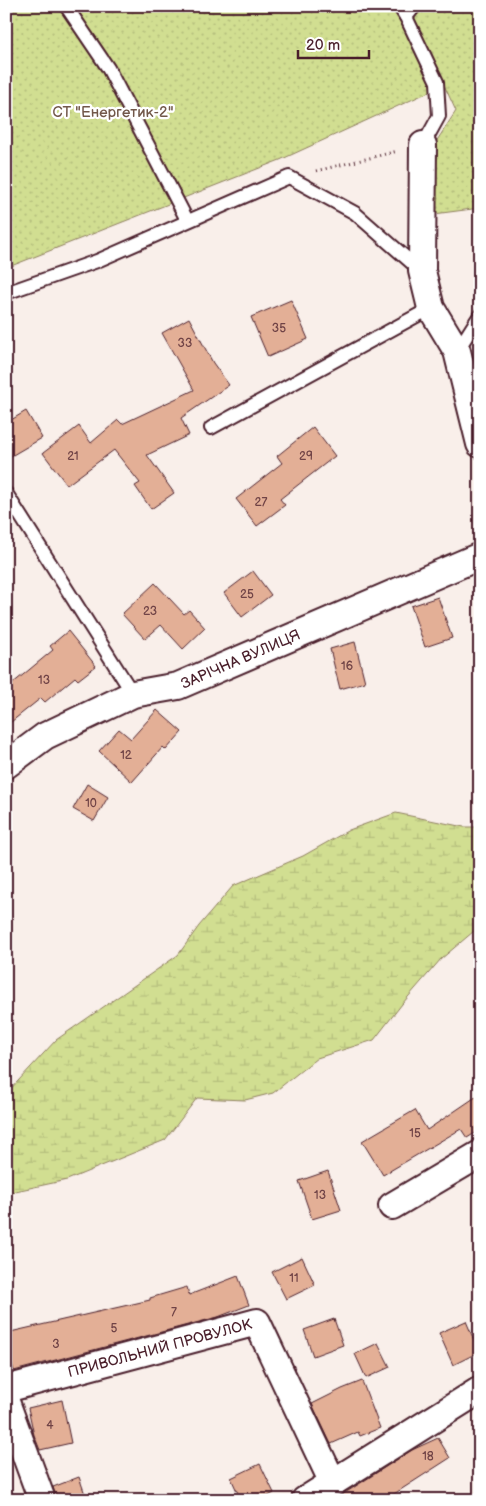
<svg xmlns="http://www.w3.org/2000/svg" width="486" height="1506" font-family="'Balsamiq Sans',sans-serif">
  <defs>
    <pattern id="wetland-marsh" width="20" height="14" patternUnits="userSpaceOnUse" patternTransform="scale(1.25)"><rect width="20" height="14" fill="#d1de91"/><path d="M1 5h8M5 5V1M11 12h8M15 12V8" fill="none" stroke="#b5be7d"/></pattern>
    <pattern id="park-dots" width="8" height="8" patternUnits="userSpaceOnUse" patternTransform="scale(1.25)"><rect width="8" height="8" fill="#d1de91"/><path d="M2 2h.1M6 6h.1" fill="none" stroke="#b5be7d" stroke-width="1.8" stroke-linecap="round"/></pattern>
  </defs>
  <rect width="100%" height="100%" fill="#f9efea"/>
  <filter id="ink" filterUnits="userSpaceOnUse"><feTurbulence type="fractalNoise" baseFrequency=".02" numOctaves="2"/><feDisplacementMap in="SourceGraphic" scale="10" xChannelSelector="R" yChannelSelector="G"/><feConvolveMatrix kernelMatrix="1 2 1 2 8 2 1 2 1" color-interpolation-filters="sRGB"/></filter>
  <g filter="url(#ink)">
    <polygon fill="url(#wetland-marsh)" stroke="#8e7e5e" points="396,813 464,827 480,827 480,926 441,959 402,1004 374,1040 317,1058 273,1093 245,1100 197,1098 165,1140 67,1180 6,1193 6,1094 56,1040 178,955 199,926 233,886 303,856 349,830"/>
    <polygon fill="url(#park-dots)" stroke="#8e7e5e" points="6,6 480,6 480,208 434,214 434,145 456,111 444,85 280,160 6,268"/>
    <g fill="#e3af96" stroke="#4a1f2b">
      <polygon points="291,300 308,339 268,357 251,317"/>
      <polygon points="189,318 213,363 229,385 181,418 189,435 147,455 174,493 151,509 135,486 140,483 114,450 67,485 43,453 79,426 91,443 118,420 122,424 194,390 162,333"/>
      <polygon points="26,411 42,438 6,459 6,423"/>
      <polygon points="313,427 335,456 280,499 285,505 257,526 236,499 282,463 277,456"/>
      <polygon points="253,571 271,595 242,617 224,593"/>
      <polygon points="155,583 184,614 189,610 205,628 183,649 161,625 145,639 122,614"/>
      <polygon points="438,597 452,638 425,647 411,606"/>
      <polygon points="68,631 96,666 78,680 75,677 45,702 41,698 6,726 6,689 53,650 50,646"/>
      <polygon points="355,642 365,682 340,689 330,649"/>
      <polygon points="157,710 182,732 166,750 163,747 132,782 99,751 119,729 131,739"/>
      <polygon points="87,784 108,797 94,821 73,809"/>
      <polygon points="480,1094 480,1130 467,1138 461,1129 383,1175 362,1141 415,1110 427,1130"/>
      <polygon points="328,1171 341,1210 312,1219 299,1181"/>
      <polygon points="302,1257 315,1285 286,1299 272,1272"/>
      <polygon points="238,1276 249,1305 218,1317 14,1371 6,1344 6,1333 150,1300 150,1298 187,1287 189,1295"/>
      <polygon points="334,1319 343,1345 313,1356 304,1330"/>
      <polygon points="466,1321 479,1352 453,1365 439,1333"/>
      <polygon points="378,1343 390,1367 366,1378 355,1354"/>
      <polygon points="362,1381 380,1428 360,1436 358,1432 331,1444 312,1404 342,1389"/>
      <polygon points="62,1400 71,1443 40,1450 34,1435 28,1408"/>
      <polygon points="438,1438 450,1458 394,1494 383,1500 334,1500 412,1450"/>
      <polygon points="260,1464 274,1493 260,1500 241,1500 231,1478"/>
      <polygon points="79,1477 87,1500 57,1500 53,1487"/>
    </g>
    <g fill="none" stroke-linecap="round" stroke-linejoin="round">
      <defs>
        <g id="service">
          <polyline points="66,6 108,68 187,220"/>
          <polyline points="399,6 406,17"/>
          <polyline points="415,6 406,17 437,82 439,116 423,145"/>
          <polyline points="6,293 97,261 289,177 355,213 420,270"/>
          <polyline points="457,351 480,315"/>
          <polyline points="211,428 431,308"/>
          <polyline points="6,493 133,694"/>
        </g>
        <g id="minor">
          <polyline points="423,145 422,271 431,308 457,351 480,444"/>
          <path id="s1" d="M6,765l39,-29 88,-42 45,-8 302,-130"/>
          <polyline points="392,1206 480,1154"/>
          <path id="s2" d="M6,1389l251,-67 76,161"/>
          <polyline points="6,1402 42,1500"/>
          <polyline points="305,1500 480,1390"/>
        </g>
      </defs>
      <use href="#service" stroke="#4a1f2b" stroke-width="16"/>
      <use href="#minor" stroke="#4a1f2b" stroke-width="30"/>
      <polyline stroke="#4a1f2b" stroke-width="3" stroke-dasharray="1 4" stroke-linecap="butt" points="316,171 398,151"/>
      <use href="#service" stroke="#fff" stroke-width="12"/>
      <use href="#minor" stroke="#fff" stroke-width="26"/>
    </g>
  </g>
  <g text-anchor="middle" stroke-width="4.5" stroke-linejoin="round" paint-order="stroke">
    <g font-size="12" fill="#704346">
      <text x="279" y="332">35</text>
      <text x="185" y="347">33</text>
      <text x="73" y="460">21</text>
      <text x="306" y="460">29</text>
      <text x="261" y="506">27</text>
      <text x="247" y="598">25</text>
      <text x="150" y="615">23</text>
      <text x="347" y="670">16</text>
      <text x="44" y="684">13</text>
      <text x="126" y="759">12</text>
      <text x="91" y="807">10</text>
      <text x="415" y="1137">15</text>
      <text x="320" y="1199">13</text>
      <text x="294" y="1282">11</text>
      <text x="174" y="1316">7</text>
      <text x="114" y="1332">5</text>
      <text x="56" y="1348">3</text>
      <text x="50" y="1429">4</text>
      <text x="428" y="1460">18</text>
    </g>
    <g font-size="15" fill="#72584a" stroke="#fff">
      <text x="113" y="117">СТ "Енергетик-2"</text>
    </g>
    <g font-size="15" fill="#4a1f2b" stroke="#fff">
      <text dy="5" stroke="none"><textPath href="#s1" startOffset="260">ЗАРІЧНА ВУЛИЦЯ</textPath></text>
      <text dy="5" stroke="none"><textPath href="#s2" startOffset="159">ПРИВОЛЬНИЙ ПРОВУЛОК</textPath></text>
    </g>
  </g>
  <rect width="486" height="1506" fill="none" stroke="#fff" stroke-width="25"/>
  <rect x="12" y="12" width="461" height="1481" fill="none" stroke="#4a1f2b" stroke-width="2" filter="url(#ink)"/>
  <path d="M298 50v8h71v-8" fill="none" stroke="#4a1f2b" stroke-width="2.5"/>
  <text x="306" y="50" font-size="15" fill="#4a1f2b" stroke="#ffffff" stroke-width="4" paint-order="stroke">20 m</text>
</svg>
